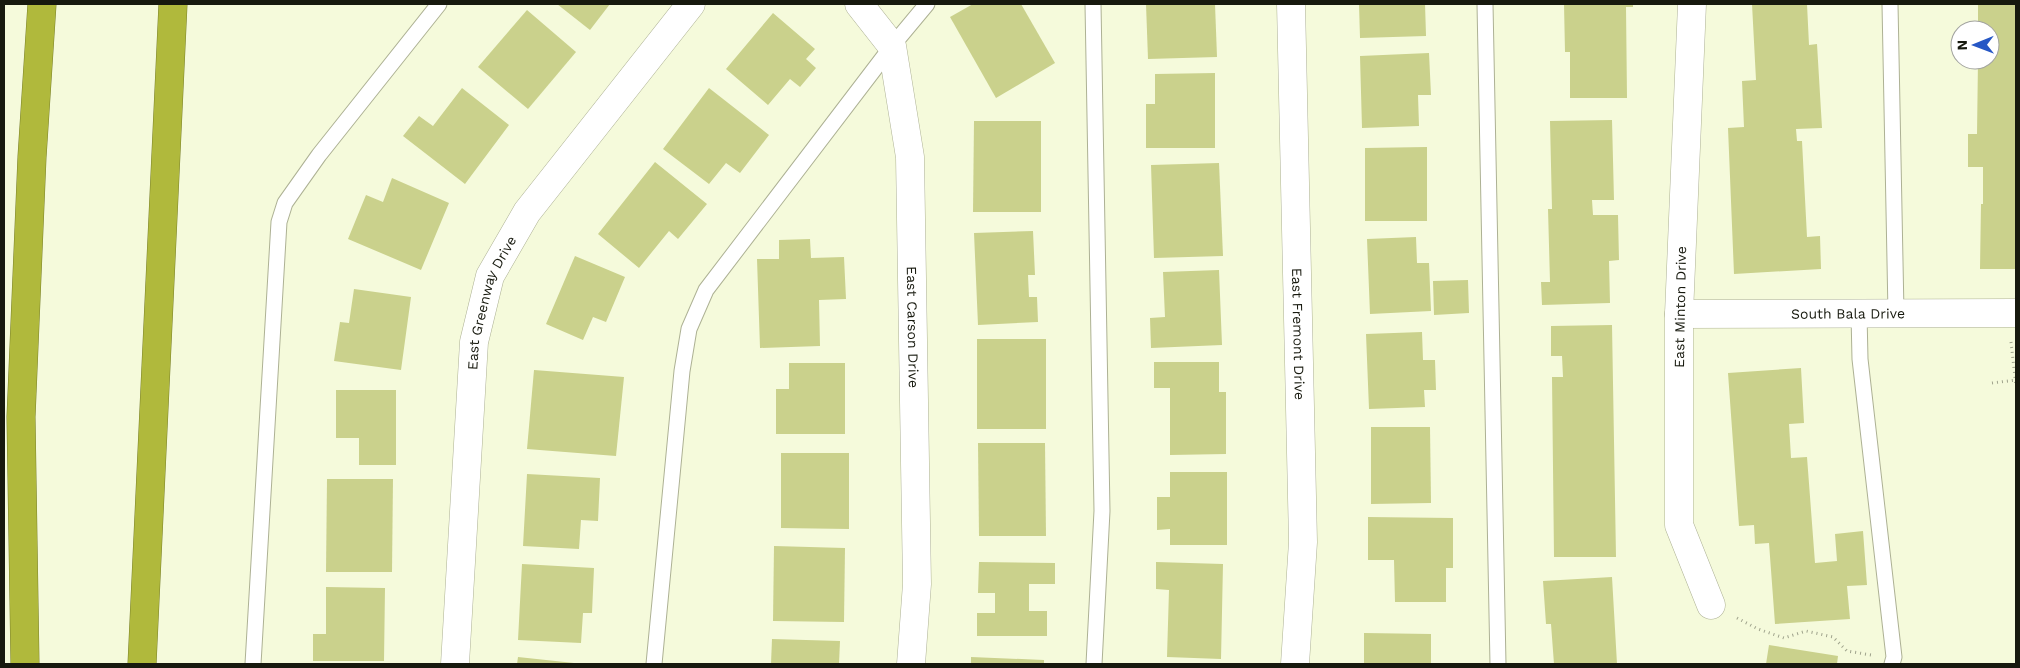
<svg xmlns="http://www.w3.org/2000/svg" width="2020" height="668" font-family="'Work Sans',sans-serif">
  <rect width="100%" height="100%" fill="#f5fadb"/>
  <g fill="#cad18c">
    <polygon points="557,4 610,4 590,30"/>
    <polygon points="973,4 1021,4 1055,63 996,98 950,17"/>
    <polygon points="1146,4 1215,4 1217,57 1148,59"/>
    <polygon points="1359,4 1425,4 1426,36 1360,38"/>
    <polygon points="1564,4 1633,4 1633,7 1626,7 1627,98 1570,98 1570,52 1565,52"/>
    <polygon points="1752,4 1807,4 1809,45 1817,44 1822,128 1796,129 1797,141 1802,141 1807,237 1820,236 1821,269 1734,274 1728,128 1744,127 1742,81 1756,80"/>
    <polygon points="1978,4 2016,4 2016,269 1980,269 1981,204 1983,204 1983,167 1968,167 1968,134 1977,134 1978,60 1990,60 1990,30 1978,30"/>
    <polygon points="527,10 576,52 528,109 478,67"/>
    <polygon points="773,13 815,49 806,59 816,68 800,87 790,79 768,105 726,69"/>
    <polygon points="1429,53 1431,95 1418,95 1419,126 1362,128 1360,56"/>
    <polygon points="1215,73 1215,148 1146,148 1146,104 1155,104 1155,74"/>
    <polygon points="462,88 509,125 465,184 403,136 419,116 433,126"/>
    <polygon points="709,88 769,135 740,173 726,163 709,184 663,149"/>
    <polygon points="1612,120 1614,200 1592,200 1593,215 1618,215 1619,260 1609,261 1610,303 1542,305 1541,282 1550,282 1548,209 1552,209 1550,121"/>
    <polygon points="974,121 1041,121 1041,212 973,212"/>
    <polygon points="1427,147 1427,221 1365,221 1365,148"/>
    <polygon points="655,162 707,204 678,239 669,231 639,268 598,234"/>
    <polygon points="1219,163 1223,256 1154,258 1151,165"/>
    <polygon points="392,178 449,203 421,270 348,239 366,195 383,202"/>
    <polygon points="1033,231 1035,275 1028,275 1029,297 1037,297 1038,322 978,325 974,233"/>
    <polygon points="1416,237 1417,263 1429,263 1431,311 1370,314 1367,239"/>
    <polygon points="810,239 811,258 844,257 846,299 819,300 820,346 760,348 757,259 779,259 779,240"/>
    <polygon points="575,256 625,277 606,322 593,317 583,340 546,324"/>
    <polygon points="1219,270 1222,345 1151,348 1150,318 1165,317 1163,272"/>
    <polygon points="1468,280 1469,313 1434,315 1433,281"/>
    <polygon points="354,289 411,297 401,370 334,361 340,322 349,323"/>
    <polygon points="1612,325 1616,557 1554,557 1552,377 1563,377 1562,356 1551,356 1551,326"/>
    <polygon points="1422,332 1423,360 1435,360 1436,390 1424,390 1425,407 1369,409 1366,334"/>
    <rect x="977" y="339" width="69" height="90"/>
    <polygon points="1154,362 1219,362 1219,392 1226,392 1226,454 1170,455 1170,388 1154,388"/>
    <polygon points="789,363 845,363 845,434 776,434 776,389 789,389"/>
    <polygon points="1801,368 1804,423 1789,424 1791,458 1807,457 1815,563 1837,561 1835,534 1863,531 1867,585 1847,586 1850,619 1775,624 1769,543 1755,544 1754,525 1739,526 1728,373"/>
    <polygon points="534,370 624,377 616,456 527,449"/>
    <polygon points="336,390 396,390 396,465 359,465 359,438 336,438"/>
    <polygon points="1371,427 1430,427 1431,503 1371,504"/>
    <polygon points="978,443 1045,443 1046,536 979,536"/>
    <polygon points="781,453 849,453 849,529 781,528"/>
    <polygon points="1170,472 1227,472 1227,545 1170,545 1170,529 1157,530 1157,497 1170,497"/>
    <polygon points="527,474 600,478 598,521 581,520 579,549 523,546"/>
    <polygon points="327,479 393,479 392,572 326,572"/>
    <polygon points="1368,517 1453,518 1453,568 1446,568 1446,602 1395,602 1394,560 1368,560"/>
    <polygon points="774,546 845,548 844,622 773,621"/>
    <polygon points="979,562 1055,563 1055,584 1029,584 1029,611 1047,611 1047,636 977,636 977,613 995,613 995,593 978,593"/>
    <polygon points="1156,562 1223,564 1221,659 1167,657 1169,590 1156,589"/>
    <polygon points="522,564 594,568 592,613 583,613 581,643 518,640"/>
    <polygon points="1612,577 1617,664 1554,664 1551,624 1546,624 1543,581"/>
    <polygon points="326,587 385,588 384,661 313,661 313,634 326,634"/>
    <polygon points="1364,633 1431,634 1431,664 1364,664"/>
    <polygon points="772,639 840,641 839,664 771,664"/>
    <polygon points="1769,645 1838,656 1837,664 1766,664"/>
    <polygon points="518,657 574,663 574,664 517,664"/>
    <polygon points="971,657 1044,660 1044,664 971,664"/>
  </g>
  <g fill="none" stroke-linecap="round" stroke-linejoin="round">
    <defs>
      <g id="service">
        <polyline points="1093,4 1102,511 1094,664"/>
        <polyline points="1485,4 1498,664"/>
        <polyline points="1890,4 1896,313"/>
        <polyline points="1859,314 1860,359 1894,657 1892,664"/>
        <polyline points="253,664 279,222 285,203 319,155 439,4"/>
        <polyline points="654,664 682,371 689,329 706,290 892,46 927,4"/>
      </g>
      <g id="minor">
        <path id="s1" d="M859,4l33,42 18,111 7,427 -6,80"/>
        <path id="s2" d="M1291,4l12,538 -8,122"/>
        <polyline points="1692,4 1679,314 1679,525 1711,605"/>
        <path id="s3" d="M1679,314l337,-1"/>
        <path id="s4" d="M455,664l19,-322 16,-66 37,-64 164,-208"/>
      </g>
      <g id="motorway">
        <polyline points="25,664 21,417 32,157 42,4"/>
        <polyline points="142,664 173,4"/>
      </g>
    </defs>
    <use href="#service" stroke="#adb194" stroke-width="17"/>
    <use href="#minor" stroke="#adb194" stroke-width="29"/>
    <use href="#motorway" stroke="#7a812c" stroke-width="29"/>
    <g stroke="#9fa38c" stroke-width="3" stroke-dasharray="1 4" stroke-linecap="butt">
      <polyline points="2011,342 2016,386"/>
      <polyline points="1992,383 2016,380"/>
      <polyline points="1737,618 1758,629 1784,638 1806,631 1833,637 1847,651 1871,655"/>
    </g>
    <use href="#service" stroke="#fff" stroke-width="15"/>
    <use href="#minor" stroke="#fff" stroke-width="28"/>
    <use href="#motorway" stroke="#b0b93c" stroke-width="28"/>
  </g>
  <g text-anchor="middle" stroke-width="4" stroke-linejoin="round" paint-order="stroke">
    <g font-size="14" fill="#17190e" stroke="#fff">
      <text dy="5" stroke="none"><textPath href="#s4" startOffset="365">East Greenway Drive</textPath></text>
      <text transform="translate(1680 307) rotate(-89)" y="5">East Minton Drive</text>
      <text dy="5" stroke="none"><textPath href="#s3" startOffset="169">South Bala Drive</textPath></text>
      <text dy="5" stroke="none"><textPath href="#s1" startOffset="336">East Carson Drive</textPath></text>
      <text dy="5" stroke="none"><textPath href="#s2" startOffset="330">East Fremont Drive</textPath></text>
    </g>
  </g>
  <rect width="2020" height="668" fill="none" stroke="#17190e" stroke-width="10"/>
  <g transform="translate(1975 45) rotate(269)"><circle r="24" fill="#ffffff" stroke="#a2a39f"/>
  <path d="M0-4L9 19L0 12L-9 19Z" fill="#2657c5"/>
  <text y="-8" font-size="14" font-weight="bold" text-anchor="middle" fill="#17190e">N</text>
  </g>
</svg>
